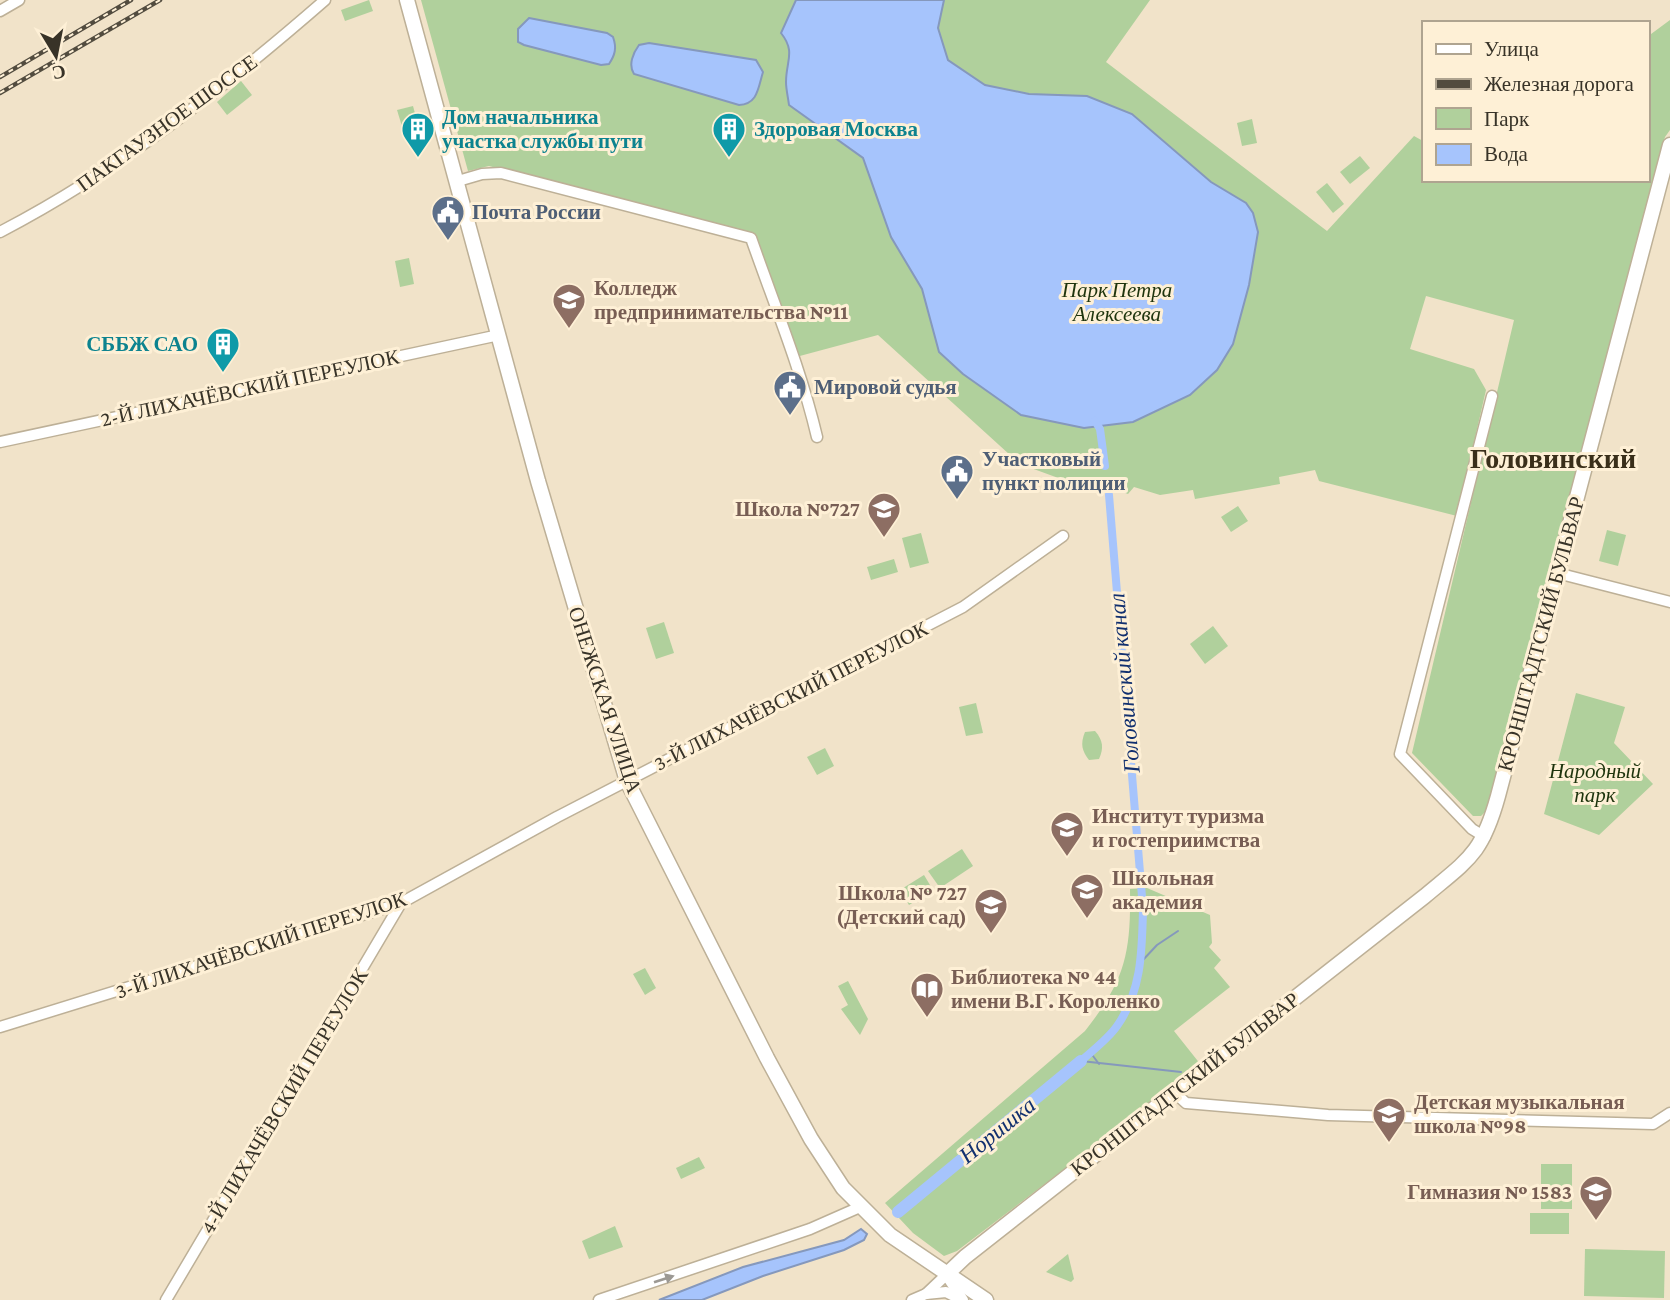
<svg xmlns="http://www.w3.org/2000/svg" width="1670" height="1300" font-family="'Crimson Pro',serif">
  <rect width="100%" height="100%" fill="#f1e3c9"/>
  <g fill="#b0d09c">
    <polygon points="369,0 373,11 345,21 341,10"/>
    <polygon points="421,0 1150,0 1106,62 1327,231 1414,136 1423,141 1423,180 1647,180 1647,37 1670,20 1670,130 1665,137 1487,810 1481,816 1473,816 1412,753 1514,320 1426,296 1410,349 1474,369 1486,390 1457,516 1319,481 1315,470 1279,477 1280,484 1195,499 1193,490 1160,495 1134,487 1128,494 1115,489 1074,493 1072,483 1020,464 878,335 796,357 756,235 489,166 468,171"/>
    <polygon points="241,81 252,95 227,115 217,102"/>
    <polygon points="413,106 419,128 404,133 397,110"/>
    <polygon points="1252,119 1257,143 1242,146 1237,123"/>
    <polygon points="1360,156 1370,168 1350,184 1340,172"/>
    <polygon points="1327,183 1344,204 1333,213 1316,192"/>
    <polygon points="409,258 414,284 400,287 395,261"/>
    <polygon points="1238,506 1248,521 1231,532 1221,517"/>
    <polygon points="1607,530 1626,535 1618,566 1599,561"/>
    <polygon points="921,533 929,563 910,568 902,538"/>
    <polygon points="894,559 898,572 871,580 867,567"/>
    <polygon points="664,622 674,653 656,659 646,628"/>
    <polygon points="1213,626 1228,646 1205,664 1190,644"/>
    <polygon points="1576,693 1625,707 1614,743 1653,784 1599,835 1544,814"/>
    <polygon points="976,703 983,733 966,736 959,707"/>
    <path d="M1095,731c8,9 9,17 4,28l-10,1c-7,-9 -9,-16 -4,-28z"/>
    <polygon points="825,748 834,766 817,775 807,757"/>
    <polygon points="962,849 973,866 940,888 928,871"/>
    <polygon points="924,875 933,890 909,905 900,890"/>
    <path d="M1147,888l63,27 2,28 -3,4 12,13 -7,8 16,19 -56,44 27,34 -244,186 -13,5 -31,-23 -28,-30 200,-172c40,-51 46,-77 45,-142z"/>
    <polygon points="645,968 656,988 645,995 633,974"/>
    <polygon points="848,981 868,1019 860,1035 841,1009 848,1005 838,986"/>
    <polygon points="699,1157 705,1168 681,1179 676,1168"/>
    <rect x="1541" y="1164" width="31" height="45"/>
    <rect x="1530" y="1213" width="39" height="21"/>
    <polygon points="615,1226 623,1247 589,1259 582,1241"/>
    <polygon points="1585,1249 1665,1251 1664,1298 1584,1296"/>
    <polygon points="1068,1254 1074,1279 1071,1282 1046,1272"/>
  </g>
  <g fill="#a6c4fc" stroke="#8598bc" stroke-width="2">
    <path d="M796,0h148l-6,28 10,32 37,25 44,9 58,2 45,18 79,68 35,21 7,10 5,19 -9,53 -16,59 -16,26 -27,25 -57,27 -49,6 -63,-13 -58,-41 -24,-22 -17,-63 -31,-52 -28,-79 -74,-53c-1,-8 -3,-16 -3,-23 0,-21 10,-30 -5,-49z"/>
    <path d="M529,18l78,15 6,4c4,11 2,18 -4,27l-8,1 -77,-20 -6,-3v-13z"/>
    <path d="M649,43l107,17 7,12c-5,16 -5,32 -24,33l-105,-31c-6,-9 -1,-21 5,-29z"/>
    <polygon points="861,1229 867,1234 864,1240 844,1250 763,1276 702,1300 659,1300 743,1267 844,1240"/>
  </g>
  <g fill="none" stroke-linecap="round" stroke-linejoin="round">
    <g stroke="#8598bc" stroke-width="2">
      <polyline points="1142,961 1157,945 1178,931"/>
      <polyline points="1090,1052 1099,1064"/>
      <polyline points="1081,1061 1181,1072"/>
    </g>
    <g stroke="#a6c4fc" stroke-width="8">
      <polyline points="1095,421 1100,429 1105,466"/>
      <path d="M1081,1061c12,-11 27,-22 36,-35 25,-35 25,-76 26,-117l-34,-414"/>
    </g>
    <polyline stroke="#a6c4fc" stroke-width="12" points="898,1212 1081,1061"/>
    <defs>
      <g id="minor">
        <polyline points="0,11 19,0"/>
        <path d="M458,181l24,-7 19,-1 250,65c23,66 50,131 66,199"/>
        <path d="M0,232c119,-62 224,-144 325,-232"/>
        <polyline points="0,442 499,335"/>
        <polyline points="1557,573 1670,602"/>
        <polyline points="1485,837 1472,829 1400,754 1492,396"/>
        <polyline points="0,1027 401,903 557,817 963,607 1063,536"/>
        <polyline points="1175,1093 1186,1103 1328,1115 1653,1124 1670,1113"/>
        <polyline points="926,1294 946,1292 960,1299"/>
        <polyline points="166,1300 401,903"/>
        <polyline points="599,1300 810,1229 860,1207"/>
        <polyline points="912,1300 926,1294 946,1275 963,1300"/>
      </g>
      <g id="major">
        <polyline points="407,0 538,481 627,781 767,1058 811,1139 843,1188 890,1235 986,1300"/>
        <path d="M946,1275l19,-18 460,-361c44,-37 57,-42 73,-100l172,-651"/>
      </g>
    </defs>
    <use href="#minor" stroke="#bdb097" stroke-width="13"/>
    <use href="#major" stroke="#bdb097" stroke-width="17"/>
    <use href="#minor" stroke="#fff" stroke-width="10"/>
    <use href="#major" stroke="#fff" stroke-width="14"/>
    <defs>
      <g id="rail">
        <polyline points="0,77 131,0"/>
        <polyline points="0,93 160,0"/>
      </g>
    </defs>
    <use href="#rail" stroke="#524c3f" stroke-width="4.5"/>
    <use href="#rail" stroke="#fef0d6" stroke-width="2" stroke-dasharray="5" stroke-linecap="butt"/>
  </g>
  <defs><path id="oneway-solid" d="M-6-.8H1V-3.2L6.5 0L1 3.2V.8H-6Z" transform="scale(1.75)"/></defs>
  <use fill="#9c9994" href="#oneway-solid" transform="translate(664 1279) rotate(-18)"/>
  <defs>
    <symbol id="building-pin" viewBox="-11 -11 22 30"><path d="M0 17L-7.5 6A9.5 9.5 0 1 1 7.5 6Z" fill="#0f9aa8" stroke="#fef0d6"/><path d="M-4-6H4V6H1V3H-1V6H-4ZM-2.5-4.3h1.7v1.8h-1.7ZM.8-4.3h1.7v1.8H.8ZM-2.5-1h1.7V.8h-1.7ZM.8-1h1.7V.8H.8Z" fill="#fff"/></symbol>
    <symbol id="civic-pin" viewBox="-11 -11 22 30"><path d="M0 17L-7.5 6A9.5 9.5 0 1 1 7.5 6Z" fill="#5c6f8a" stroke="#fef0d6"/><path d="M-.6-6.5H3V-4.5H.6V-3L4-1V1h2V6H-6V1h2V-1L-.6-3ZM-1.2 2.5V6h2.4V2.5Z" fill="#fff"/></symbol>
    <symbol id="university-pin" viewBox="-11 -11 22 30"><path d="M0 17L-7.5 6A9.5 9.5 0 1 1 7.5 6Z" fill="#8d6e63" stroke="#fef0d6"/><path d="M0-5L7-2L0 1L-7-2ZM-4 1L0 2.5L4 1V4Q0 6-4 4Z" fill="#fff"/></symbol>
    <symbol id="school-pin" viewBox="-11 -11 22 30"><path d="M0 17L-7.5 6A9.5 9.5 0 1 1 7.5 6Z" fill="#8d6e63" stroke="#fef0d6"/><path d="M0-5L7-2L0 1L-7-2ZM-4 1L0 2.5L4 1V4Q0 6-4 4Z" fill="#fff"/></symbol>
    <symbol id="library-pin" viewBox="-11 -11 22 30"><path d="M0 17L-7.5 6A9.5 9.5 0 1 1 7.5 6Z" fill="#8d6e63" stroke="#fef0d6"/><path d="M-6-4Q-3-5.5-.7-3.5V5Q-3 3-6 4ZM6-4Q3-5.5 .7-3.5V5Q3 3 6 4Z" fill="#fff"/></symbol>
  </defs>
  <g fill-rule="evenodd">
    <use href="#building-pin" x="399" y="110" width="38" height="52"/>
    <use href="#building-pin" x="710" y="110" width="38" height="52"/>
    <use href="#civic-pin" x="429" y="193" width="38" height="52"/>
    <use href="#university-pin" x="550" y="281" width="38" height="52"/>
    <use href="#building-pin" x="204" y="325" width="38" height="52"/>
    <use href="#civic-pin" x="771" y="368" width="38" height="52"/>
    <use href="#civic-pin" x="938" y="452" width="38" height="52"/>
    <use href="#school-pin" x="865" y="490" width="38" height="52"/>
    <use href="#university-pin" x="1048" y="809" width="38" height="52"/>
    <use href="#school-pin" x="1068" y="871" width="38" height="52"/>
    <use href="#school-pin" x="972" y="886" width="38" height="52"/>
    <use href="#library-pin" x="908" y="970" width="38" height="52"/>
    <use href="#school-pin" x="1370" y="1095" width="38" height="52"/>
    <use href="#school-pin" x="1577" y="1173" width="38" height="52"/>
  </g>
  <g text-anchor="middle" stroke-width="6" stroke-linejoin="round" paint-order="stroke">
    <g font-size="21" font-weight="bold" fill="#0d838f" stroke="#fef0d6" text-anchor="start">
      <text x="442" y="124">Дом начальника<tspan x="442" dy="24">участка службы пути</tspan></text>
      <text x="754" y="136">Здоровая Москва</text>
      <text x="198" y="351" text-anchor="end">СББЖ САО</text>
    </g>
    <g font-size="21" fill="#383328" stroke="#fef0d6">
      <text transform="translate(167 123) rotate(-36)" y="7">ПАКГАУЗНОЕ ШОССЕ</text>
      <text transform="translate(250 388) rotate(-12)" y="7">2-Й ЛИХАЧЁВСКИЙ ПЕРЕУЛОК</text>
      <text transform="translate(1541 634) rotate(-75)" y="7">КРОНШТАДТСКИЙ БУЛЬВАР</text>
      <text transform="translate(791 696) rotate(-27)" y="7">3-Й ЛИХАЧЁВСКИЙ ПЕРЕУЛОК</text>
      <text transform="translate(605 700) rotate(72)" y="7">ОНЕЖСКАЯ УЛИЦА</text>
      <text transform="translate(261 945) rotate(-18)" y="7">3-Й ЛИХАЧЁВСКИЙ ПЕРЕУЛОК</text>
      <text transform="translate(1185 1084) rotate(-38)" y="7">КРОНШТАДТСКИЙ БУЛЬВАР</text>
      <text transform="translate(284 1101) rotate(-59)" y="7">4-Й ЛИХАЧЁВСКИЙ ПЕРЕУЛОК</text>
    </g>
    <g font-size="21" font-weight="bold" fill="#4e5e75" stroke="#fef0d6" text-anchor="start">
      <text x="472" y="219">Почта России</text>
      <text x="814" y="394">Мировой судья</text>
      <text x="982" y="466">Участковый<tspan x="982" dy="24">пункт полиции</tspan></text>
    </g>
    <g font-size="21" font-weight="bold" fill="#785e54" stroke="#fef0d6" text-anchor="start">
      <text x="594" y="295">Колледж<tspan x="594" dy="24">предпринимательства №11</tspan></text>
      <text x="860" y="516" text-anchor="end">Школа №727</text>
      <text x="1092" y="823">Институт туризма<tspan x="1092" dy="24">и гостеприимства</tspan></text>
      <text x="1112" y="885">Школьная<tspan x="1112" dy="24">академия</tspan></text>
      <text x="967" y="900" text-anchor="end">Школа № 727<tspan x="967" dy="24">(Детский сад)</tspan></text>
      <text x="951" y="984">Библиотека № 44<tspan x="951" dy="24">имени В.Г. Короленко</tspan></text>
      <text x="1414" y="1109">Детская музыкальная<tspan x="1414" dy="24">школа №98</tspan></text>
      <text x="1572" y="1199" text-anchor="end">Гимназия № 1583</text>
    </g>
    <g font-size="21" font-style="italic" fill="#1e340d" stroke="#fef0d6">
      <text x="1117" y="297">Парк Петра<tspan x="1117" dy="24">Алексеева</tspan></text>
      <text x="1595" y="778">Народный<tspan x="1595" dy="24">парк</tspan></text>
    </g>
    <g font-size="23" font-style="italic" fill="#12306f" stroke="#fef0d6">
      <text transform="translate(1124 683) rotate(-95)" y="8">Головинский канал</text>
      <text transform="translate(997 1130) rotate(-39)" y="8">Норишка</text>
    </g>
    <g font-size="28" font-weight="bold" fill="#3a2f1a" stroke="#fef0d6">
      <text x="1553" y="468">Головинский</text>
    </g>
  </g>
  <rect x="1422" y="21" width="228" height="161" fill="#fef0d6" stroke="#afa490" stroke-width="2"/>
  <rect x="1436" y="44" width="35" height="10" fill="#ffffff" stroke="#afa490" stroke-width="2"/>
  <text x="1484" y="56" font-size="21" fill="#383328">Улица</text>
  <rect x="1436" y="79" width="35" height="10" fill="#524c3f" stroke="#afa490" stroke-width="2"/>
  <text x="1484" y="91" font-size="21" fill="#383328">Железная дорога</text>
  <rect x="1436" y="108" width="35" height="21" fill="#b0d09c" stroke="#afa490" stroke-width="2"/>
  <text x="1484" y="126" font-size="21" fill="#383328">Парк</text>
  <rect x="1436" y="144" width="35" height="21" fill="#a6c4fc" stroke="#afa490" stroke-width="2"/>
  <text x="1484" y="161" font-size="21" fill="#383328">Вода</text>
  <g transform="translate(56 56) rotate(170)" stroke="#fef0d6" stroke-width="5" paint-order="stroke">
  <path d="M0-5L12 26L0 18L-12 26Z" fill="#383328"/>
  <text y="-10" font-size="19" font-weight="bold" text-anchor="middle" fill="#383328">С</text>
  </g>
</svg>
